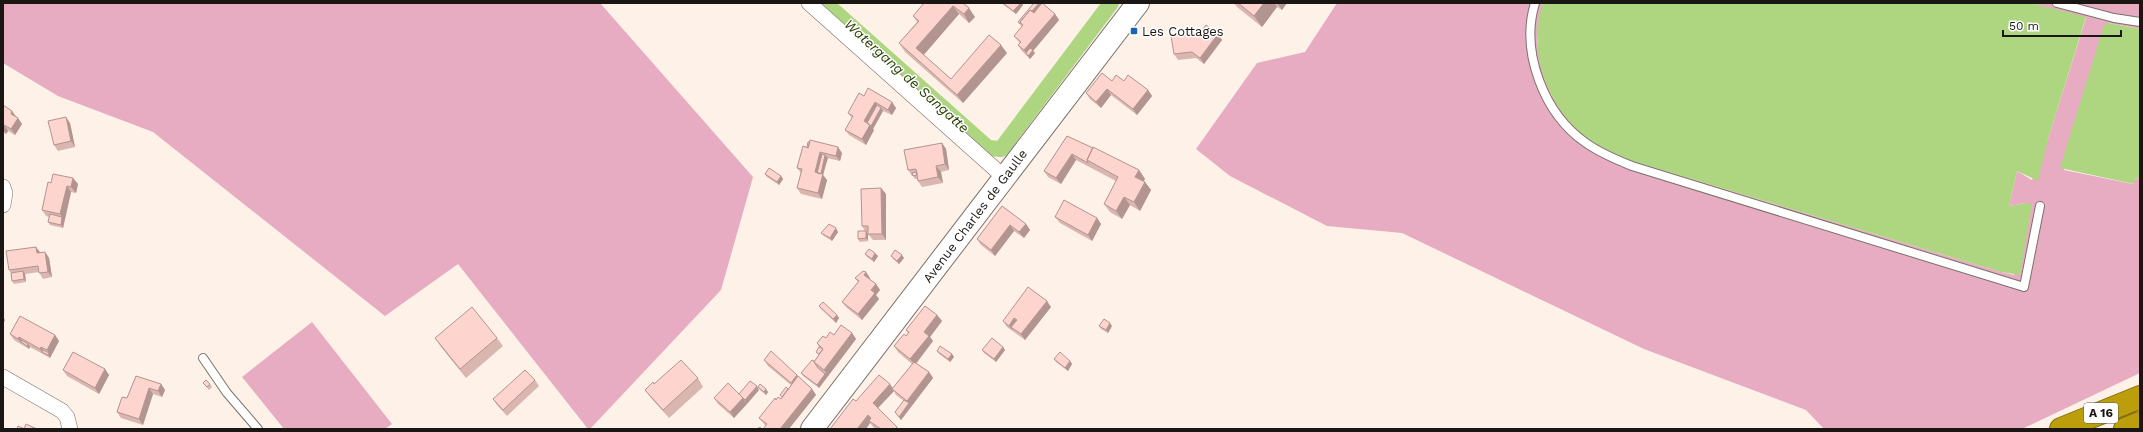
<svg xmlns="http://www.w3.org/2000/svg" width="2143" height="432" viewBox="0 0 2143 432" font-family="'Work Sans',sans-serif">
<rect width="100%" height="100%" fill="#fdf1e8"/>
<path fill="#e7acc2" d="M3 3H600L753 177 721 290 590 429H588L458 264 385 316 153 132 58 96 3 63Z
M1337 3H1543L1537 40 1542 69 1551 95 1609 150 1632 161 2001 272 2014 275 2027 203 2009 206 2017 171 2032 180 2042 158 2086 18 2031 3H2140V29L2108 23 2064 170 2133 184 2135 178 2140 179V373L2022 429H1824L1806 410 1644 349 1402 233 1327 226 1230 176 1196 149 1257 63 1305 52Z
M312 322 392 424 385 429H284L242 377Z"/>
<path fill="#aed580" d="M1543 3H2031L2086 17 2048 139 2038 181 2017 171 2009 206 2027 203 2032 204 2020 275 2001 272 1632 161C1614 153 1596 146 1581 133 1546 103 1527 48 1543 3Z
M2108 23 2140 29V179L2135 178 2134 184 2060 168 2104 25Z"/>
<g fill="none" stroke-linecap="round" stroke-linejoin="round">
<path stroke="#aed580" stroke-width="16" d="M825 3 988 148 1001 149 1111 3"/>
<defs>
<path id="service" d="M1535 3C1520 52 1544 114 1586 143 1600 153 1617 160 1632 166L2024 287 2040 206
M2057 3 2114 18 2140 22
M203 358 227 393 258 429"/>
<path id="minor" d="M809 3 1004 177
M3 187 5 193 3 205
M3 377 62 411 67 417 70 429"/>
<path id="secondary" d="M812 429 1138 3"/>
<path id="motorway" d="M2061 429 2140 397
M2125 429 2140 423"/>
</defs>
<use href="#service" stroke="#7b7169" stroke-width="10"/>
<use href="#minor" stroke="#7b7169" stroke-width="16"/>
<use href="#secondary" stroke="#7b7169" stroke-width="24"/>
<use href="#motorway" stroke="#836e0f" stroke-width="24"/>
<use href="#service" stroke="#fff" stroke-width="8"/>
<use href="#minor" stroke="#fff" stroke-width="15"/>
<use href="#secondary" stroke="#fff" stroke-width="22"/>
<use href="#motorway" stroke="#bc9e0d" stroke-width="22"/>
</g>
<path fill="#dab6b1" d="M954 3 975 17 969 23 959 14 923 55 951 79 1007 53 963 103 905 52 899 43 917 22 913 16Z
M1001 3H1022L1023 5 1016 14Z
M1034 3H1041L1055 14 1059 20 1033 51 1035 53 1030 59 1022 51 1018 45 1020 43 1014 36 1022 27 1018 22Z
M1234 3H1287L1282 10 1277 7 1262 27 1237 7Z
M1218 34 1222 40 1204 64 1196 58 1178 60 1174 54Z
M1112 81H1124L1148 90 1152 96 1137 115 1111 95 1101 108 1090 99 1086 93Z
M864 96 892 102 896 108 892 115 883 111 873 129 874 130 866 145 849 135 845 130 852 118 848 113Z
M3 105 12 111 22 124 15 135 8 131 6 134 3 132Z
M70 123 75 147 58 151 54 145Z
M1067 136 1139 170 1145 179 1143 181 1145 182 1151 190 1140 211 1130 205 1122 219 1110 212 1104 204 1116 181 1076 160 1061 184 1048 177 1044 171Z
M942 143 946 149 949 170 941 172 943 183 922 187 918 181V179H915L913 176H912L908 170 907 167Z
M803 146 842 153 840 161 827 158 823 175 827 180 822 199 801 194 797 188 801 173 797 168Z
M765 174 781 176 783 179 779 185 767 177Z
M73 178 78 184 76 193 71 192 63 228 50 225 48 222 49 217 46 216 42 210 51 183Z
M881 188 886 194V240H873L868 234V232H866L868 234V241L860 242 858 239 865 231 862 226Z
M1002 206 1026 224 1030 230 1024 238 1014 231 995 256 981 245 977 239Z
M1055 217 1097 218 1101 224 1092 241 1060 223Z
M838 232 832 241 824 236 821 233Z
M45 252 49 258 52 277 43 279 39 272 25 274 26 282 14 284 12 281 11 273 9 270 40 253Z
M865 254 878 256 874 262 867 257Z
M891 256 904 258 899 264 893 259Z
M855 278H870L869 279 876 284 880 290 876 295 879 299 862 320 847 308 842 302 858 282Z
M819 306 837 315 839 318 836 323 821 309Z
M1051 307 1025 340 1007 327 1003 321Z
M937 315 942 321 930 337 933 341 916 363 929 372 933 378 901 420 895 412 904 401 896 395 894 391 878 408 899 429H876L873 427 870 423 866 429H830L856 401 893 388 912 364 898 352 894 346 906 336 908 333 906 330Z
M1099 326H1112L1108 333 1101 329Z
M852 333 856 339 819 388 803 376 801 373 814 361 819 355 816 352 819 347 817 343 825 338 834 335Z
M10 334 55 335 59 341 50 358 30 347 29 349 14 340Z
M435 338H497L503 346 466 378 441 347Z
M1003 347 1005 350 996 362 984 353 982 350Z
M937 351 952 354 954 357 950 362 939 354Z
M1054 359 1070 361 1072 364 1068 371 1056 362Z
M764 360 797 375 812 389 816 395 766 426 764 424 759 418 776 400 781 399 782 398 780 395 788 389 791 385 768 366Z
M105 369 109 375 99 394 67 376 63 370Z
M136 376 161 384 165 390 162 397 153 394 143 425 121 418 117 412 127 398Z
M698 378 703 387 669 418 651 398 645 390 654 384Z
M535 380 539 386 507 416 497 405 493 399Z
M203 383 210 384 212 387 209 390Z
M758 387 768 392 766 395 760 390Z
M759 390 734 418 718 404 714 398Z"/>
<path fill="#b29490" d="M1021 3H1022L1023 5 1016 14 1013 11Z
M1039 3H1041L1042 4 1024 26 1021 23Z
M1264 3H1275L1277 7 1262 27 1254 16Z
M1277 3H1287L1282 10Z
M953 6 959 14 922 57 916 48Z
M969 8 975 17 969 23 964 14Z
M1055 14 1059 20 1033 51 1035 53 1030 59 1024 50Z
M1218 34 1222 40 1204 64 1200 58Z
M1001 45 1007 53 963 103 957 95Z
M1107 89 1111 95 1101 108 1096 102Z
M1148 90 1152 96 1137 115 1133 109Z
M875 102 879 108H881L883 111 873 129 874 130 866 145 862 139 864 121Z
M892 102 896 108 892 115 888 110Z
M12 111 16 117 11 114Z
M66 117 70 123 75 147 71 141Z
M18 118 22 124 15 135 11 129Z
M4 125 8 131 6 134 3 129V127Z
M942 143 946 149 949 170 945 164Z
M838 147 842 153 840 161 836 156Z
M820 152 824 157 820 176 815 172Z
M1072 154 1076 160 1061 184 1056 178Z
M825 155 828 158 823 175 827 180 822 199 818 193 820 176Z
M936 166 941 172 943 183 938 177Z
M1139 170 1145 179 1141 185 1135 177Z
M781 176 783 179 779 185 777 182Z
M73 178 78 184 76 193 71 187Z
M1145 182 1151 190 1140 211 1134 202Z
M67 186 71 192 63 228 61 225 62 217 60 214Z
M881 188 886 194V240L882 234Z
M1124 197 1130 205 1122 219 1116 211Z
M1097 218 1101 224 1092 241 1088 235Z
M1026 224 1030 230 1024 238 1019 232Z
M1010 225 1014 231 995 256 991 250Z
M836 228 838 232 832 241 830 238Z
M866 231 868 234V241L866 238Z
M36 247 40 252 41 259 37 253Z
M45 252 49 258 52 277 48 272Z
M875 253 878 256 874 262 872 259Z
M902 255 904 258 899 264 897 261Z
M23 271 25 274 26 282 24 279Z
M866 272 870 278 868 281 864 275Z
M876 284 880 290 876 295 879 299 862 320 858 314 871 290Z
M1047 301 1051 307 1025 340 1021 334Z
M837 315 839 318 836 323 833 319Z
M937 315 942 321 930 337 933 341 915 365 910 359 924 332Z
M3 317 5 320 3 324Z
M1014 318 1018 324 1011 327 1013 330 1011 328 1013 331 1009 326Z
M1110 323 1112 326 1108 333 1106 330Z
M852 333 856 339 819 388 817 385 826 373 824 370Z
M55 335 59 341 51 356 47 350Z
M19 337 24 343 21 342 23 345 18 339Z
M28 344 30 347 29 349 27 346Z
M41 347 45 353 42 352 40 349Z
M1003 347 1005 350 996 362 994 359Z
M49 353 51 356 50 358 48 355Z
M952 354 954 357 950 362 948 359Z
M1070 361 1072 364 1068 371 1065 368Z
M105 369 109 375 99 394 95 388Z
M929 372 933 378 901 420 899 417 909 403 907 401Z
M797 375 801 381 796 388 791 383Z
M161 384 165 390 162 397 158 391Z
M890 384 894 390 892 389 894 391 877 409 873 403Z
M757 386 759 390 747 404 745 400Z
M149 388 153 394 143 425 139 419Z
M766 389 768 392 766 395 764 392Z
M812 389 816 395 789 429H780Z
M743 398 747 404 734 418 730 412Z
M868 415 872 421H869L870 423 866 429H857Z"/>
<path fill="#fed4ce" stroke="#b29490" d="M924 3H963L969 8 964 14 953 6 916 48 951 79 989 35 1001 45 957 95 899 43 919 21 913 16Z
M1003 3H1021L1013 11Z
M1034 3H1039L1032 11 1030 10 1020 22V24L1018 22Z
M1042 3 1055 14 1024 50 1018 45 1021 42 1014 36 1023 25 1020 22 1030 10 1034 13Z
M1238 3H1264L1254 16Z
M1206 25 1218 34 1200 58 1192 52 1174 54 1171 36 1199 34Z
M1030 48 1033 50 1028 56 1026 53Z
M1102 73 1112 81 1116 75 1124 81 1128 75 1148 90 1133 109 1107 89 1096 102 1086 93Z
M868 88 892 102 888 110 875 102 864 121 870 125 862 139 845 130 853 116 848 113 859 93 864 96Z
M3 105 12 111 11 114 18 118 11 129 4 125 3 127Z
M877 105 881 108 871 126 867 123Z
M66 117 71 141 54 145 48 121Z
M1067 136 1093 148 1087 160 1088 163 1072 154 1056 178 1044 171Z
M810 140 838 147 836 156 820 152 815 172 823 174 818 193 797 188 802 169 797 168 803 146 808 148Z
M808 142H810L808 148 807 147Z
M942 143 945 164 936 166 938 177 918 181 916 169 908 170 904 150Z
M1093 147 1139 170 1135 177 1145 182 1134 202 1124 197 1116 211 1104 204 1118 177 1087 160Z
M822 154 825 155 821 174 817 173Z
M769 168 781 176 777 182 765 174Z
M917 172V175L913 176 912 173Z
M53 174 73 178 71 187 67 186 60 214 42 210 48 182 51 183Z
M881 188 882 234H868V226H862L861 189Z
M1064 200 1097 218 1088 235 1055 217Z
M1002 206 1026 224 1019 232 1010 225 991 250 977 239Z
M50 214 62 217 61 225 48 222Z
M829 224 836 228 830 238 821 233Z
M858 231H866V238L858 239Z
M36 247 37 253 45 252 48 272 39 273 38 266 9 270 6 251Z
M869 249 875 253 872 259 865 254Z
M895 250 902 255 897 261 891 256Z
M23 271 24 279 12 281 11 273Z
M863 271 866 272 864 275 876 284 871 290 875 293 858 314 842 302 859 281 855 278Z
M1028 287 1047 301 1021 334 1011 327 1017 320 1014 318 1009 326 1003 321Z
M823 302 837 315 833 319 819 306Z
M925 306 937 315 924 332 929 336 910 359 894 346 904 334 906 336 909 332 906 330Z
M472 307 497 338 460 369 435 338Z
M20 316 55 335 47 350 41 347 40 349 19 337 18 339 10 334Z
M1104 319 1110 323 1106 330 1099 326Z
M841 325 852 333 824 370 814 362 823 349 817 343 823 336 826 338 830 332 834 335Z
M992 338 1003 347 994 359 982 350Z
M21 340 28 344 27 346 21 342Z
M940 346 952 354 948 359 937 351Z
M819 347 823 349 819 354 816 352Z
M43 350 49 353 48 355 42 352Z
M771 351 797 375 791 383 764 360Z
M73 352 105 369 95 388 63 370Z
M1060 352 1070 361 1065 368 1054 359Z
M681 360 698 378 663 410 645 390 653 382 654 384Z
M812 360 814 361V362L818 368 825 374 817 385 801 373Z
M914 362 929 372 907 401 892 389Z
M525 370 535 380 503 410 493 399Z
M879 375 890 384 873 403 897 427 896 429H881L869 421 871 418 868 415 857 429H830L853 399 856 401Z
M136 376 161 384 158 391 149 388 139 419 117 412 122 397 127 398Z
M798 376 812 389 780 429H763L767 424 759 418 775 398 776 400 778 397 781 399Z
M206 380 210 384 207 387 203 383Z
M750 381 757 386 745 400 739 394Z
M728 383 743 398 730 412 714 398Z
M760 384 766 389 764 392 758 387Z
M786 387 788 389 782 397 780 395Z
M904 400 909 403 899 417 895 412Z
M26 424 37 429H24Z
M18 426 25 429H17Z
M760 427 762 429H757Z"/>
<rect fill="#1a64b4" stroke="#fff" stroke-width="1.5" x="1130" y="27" width="8" height="8" rx="2"/>
<g text-anchor="middle" dominant-baseline="central" stroke-width="3" stroke-linejoin="round" paint-order="stroke">
<rect fill="#fff" stroke="#5f5c5a" stroke-width="1" x="2084" y="403" width="34" height="20" rx="3"/>
<g font-size="12" font-weight="bold" fill="#1a1613">
<text x="2101" y="413">A 16</text>
</g>
<g font-size="13" fill="#1a1613" stroke="#fff" text-anchor="start">
<text x="1142" y="31">Les Cottages</text>
</g>
<g font-size="13" fill="#1a1613" stroke="#fff">
<text transform="translate(975 216) rotate(-53)">Avenue Charles de Gaulle</text>
</g>
<g font-size="14" font-style="italic" fill="#273d00" stroke="#fff">
<text transform="translate(907 76) rotate(42)">Watergang de Sangatte</text>
</g>
</g>
<rect width="2143" height="432" fill="none" stroke="#1a1613" stroke-width="8"/>
<path d="M2003 30v6h118v-6" fill="none" stroke="#1a1613" stroke-width="2"/>
<text x="2009" y="30" font-size="12" fill="#1a1613" stroke="#ffffff" stroke-width="3" paint-order="stroke">50 m</text>
</svg>
